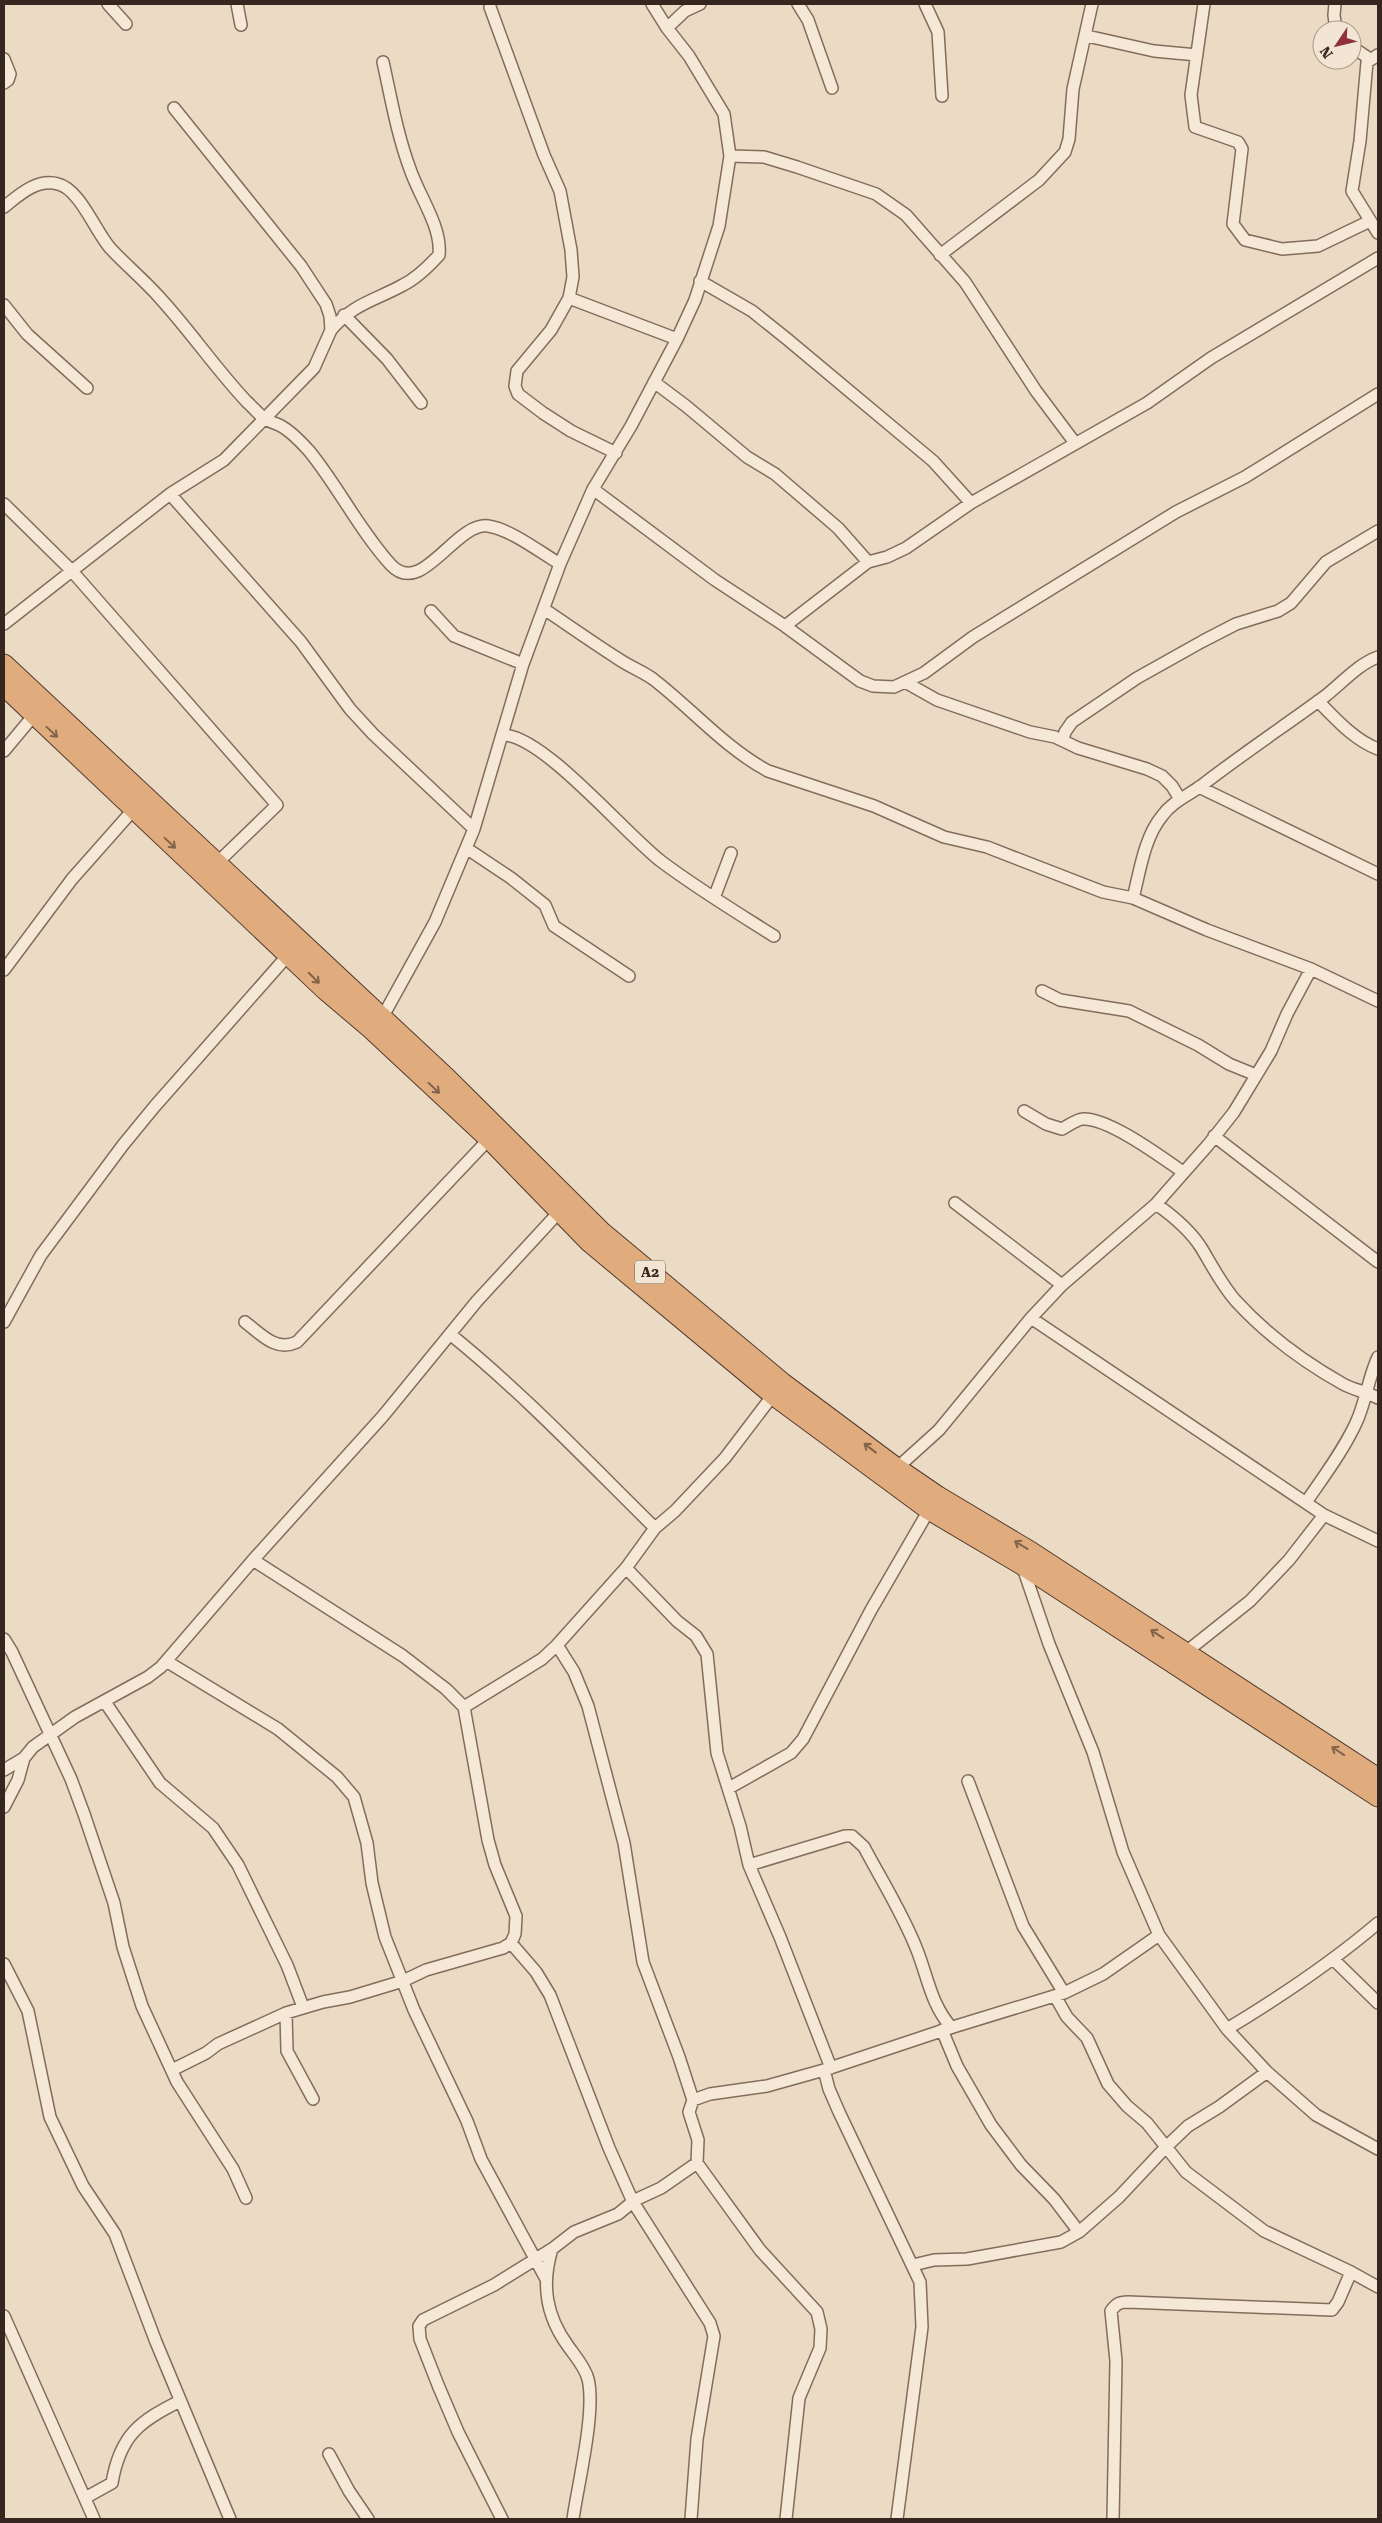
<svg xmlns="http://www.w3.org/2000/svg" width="1382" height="2523" viewBox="0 0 1382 2523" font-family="'Roboto Serif',serif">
<rect width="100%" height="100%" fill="#ebdac4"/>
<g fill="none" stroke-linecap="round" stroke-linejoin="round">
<defs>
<path id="minor" d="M108 4 126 24
M237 4 241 25
M798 4 808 20 832 88
M925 4 938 32 942 96
M1204 4 1191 95 1195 127 1238 142 1242 149 1233 224 1245 240 1282 249 1318 246 1370 221
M1335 4 1334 15 1336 30
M490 7 544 155 560 191 571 250 573 277 569 298 551 330 517 371 515 386 518 394 543 413 571 431 616 453
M667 28 685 11 700 4
M1087 36 1154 51 1197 55
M1352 47 1370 59
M1378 55 1367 62 1360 141 1352 191 1378 233
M4 59 10 74 8 80 4 83
M730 156 764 157 797 167 876 194 906 215 965 282 1036 391 1075 443
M4 207C19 195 37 178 58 184 80 189 96 233 111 249 127 266 145 281 160 298 191 332 216 369 247 402 253 407 258 414 264 418 269 422 276 423 281 426 292 432 302 443 310 452 339 488 360 531 391 565 422 598 455 522 488 526 510 529 540 552 560 564
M940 255 1039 180 1065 152 1069 139 1073 89 1092 4
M700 281 752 311 787 339 933 461 971 503
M569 298 677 339
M4 305 27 334 87 388
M344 315 387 359 421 403
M331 330C354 303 374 301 403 285 417 278 429 266 439 255 442 227 419 196 410 169 397 134 391 98 383 62
M654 382 686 406 747 457 775 474 838 528 868 562
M593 489 715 580 785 626 860 681 873 686 894 687 924 673 973 637 1176 512 1245 477 1378 394
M170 494 301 642 350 709 373 734 474 829
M4 504 71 570 277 805 216 864
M544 609C568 625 592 642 617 658 628 666 642 671 653 679 692 709 725 748 768 771L874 806 944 837 987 847 1103 892 1133 898 1207 930 1311 969 1378 1001
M431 611 454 636 523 664
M4 624 170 494 224 460 314 368 331 330 330 316 326 304 301 266 174 108
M785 626 868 562 887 557 906 548 971 503 1147 403 1211 358 1378 258
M905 682 937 700 1030 732 1055 737 1078 748 1147 769 1162 776 1172 786 1180 799
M1318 701C1336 719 1354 740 1378 749
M504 735C545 737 626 835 662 862 698 889 736 912 774 936
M1063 740 1065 732 1072 722 1137 678 1203 641 1236 624 1278 611 1291 603 1326 562 1378 531
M4 751 34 715
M1199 787 1378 874
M466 848 511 878 545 905 554 926 629 976
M714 898 731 853
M1133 898C1140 871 1144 838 1162 816 1172 802 1187 796 1201 786 1241 755 1283 727 1324 697 1341 684 1358 664 1378 657
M4 970 72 879 134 809
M1042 991 1060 1000 1129 1011 1198 1045 1229 1064 1256 1075
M382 1018 435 922 474 829 523 664 560 564 593 489 631 426 677 339 695 300 719 226 730 156 724 114 689 56 667 28 652 4
M1024 1111 1046 1124 1062 1129C1068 1126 1077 1119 1083 1119 1109 1118 1161 1157 1183 1172
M1214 1136 1378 1262
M955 1203 1062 1285
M1156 1204C1173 1216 1191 1231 1202 1249 1212 1266 1222 1285 1235 1300 1265 1333 1304 1362 1343 1384 1354 1390 1367 1392 1378 1398
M1031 1318 1324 1515 1378 1541
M4 1322 41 1255 123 1145 155 1106 289 954
M245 1322C262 1335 276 1352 297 1342L489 1139
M450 1334C523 1393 588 1462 655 1528
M897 1468 939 1430 1031 1318 1062 1285 1156 1204 1208 1145 1234 1112 1271 1051 1287 1014 1311 969
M1307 1501C1324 1476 1343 1451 1356 1423 1366 1402 1368 1378 1378 1357
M253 1560 403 1656 446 1689 464 1707 488 1840 495 1865 516 1916 515 1934 511 1943 503 1948 426 1970 403 1981 350 1997 323 2002 286 2013 287 2051 313 2099
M1022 1565 1049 1644 1093 1752 1123 1852 1159 1935 1227 2029 1267 2072 1316 2115 1378 2149
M626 1568 677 1621 696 1636 707 1654 717 1753 740 1826 749 1865 780 1937 831 2068
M4 1639 12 1652 71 1779 84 1814 114 1903 123 1947 142 2006 177 2082 233 2169 246 2198
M1186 1652 1250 1601 1289 1560 1324 1515
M166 1661 278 1729 337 1777 354 1797 367 1843 372 1883 385 1937 414 2010 467 2121 481 2159 546 2279
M105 1702 160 1783 213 1828 238 1865 287 1965 303 2007
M464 1707 542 1659 557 1645 626 1568 655 1528 675 1511 725 1458 773 1395
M4 1770 24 1758 33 1747 75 1717 148 1677 161 1667 253 1560 383 1416 477 1301 560 1211
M968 1781 1023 1926 1064 1993
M729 1788 791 1753 803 1739 871 1610 929 1510
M4 1807 18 1780 24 1758
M749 1865 845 1836H852L864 1847C882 1881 903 1914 917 1950 928 1978 931 2004 951 2027
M511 1943 536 1972 550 1995 609 2148 633 2202 710 2323 714 2336 697 2439 691 2519
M1333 1959 1378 2003
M4 1964 28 2011 50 2117 83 2186 115 2234 156 2342 230 2519
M1055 1996 1067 2017 1087 2038 1108 2084 1127 2106 1147 2123 1186 2172 1264 2231 1351 2272 1378 2287
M1227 2029C1280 1997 1331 1963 1378 1923
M942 2030 957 2066 991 2125 1021 2165 1054 2199 1079 2232
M172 2070 206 2053 218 2044 286 2013
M824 2070 829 2089 839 2112 920 2282 922 2327 897 2519
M693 2100 710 2094 767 2086 824 2070 953 2027 1064 1993 1103 1974 1159 1935
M697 2163 760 2250 817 2312 821 2329 820 2348 799 2398 786 2519
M552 2249C541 2285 546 2316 568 2346 575 2356 585 2367 588 2379 596 2411 578 2484 573 2519
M913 2265 934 2260 967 2259 1061 2242 1079 2232 1119 2197 1165 2148 1188 2126 1219 2107 1267 2072
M4 2316 94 2519
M329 2454 349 2491 368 2519
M85 2498 112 2483C120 2435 140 2421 180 2401
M502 2519 458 2432 438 2385 420 2339 419 2326 423 2320 494 2285 552 2249 574 2232 618 2214 635 2200 661 2188 697 2163 698 2140 689 2112 693 2100 679 2057 643 1962 624 1843 588 1706 574 1672 557 1645
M1113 2519 1116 2361 1111 2311C1116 2304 1119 2302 1128 2302L1332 2310 1338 2302 1351 2272"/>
<path id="trunk" d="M4 664 447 1078 601 1231 783 1383 897 1468 938 1496 1030 1551 1378 1778
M4 686 325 990 371 1029 489 1139 589 1242 773 1395 929 1510 1022 1565 1378 1797"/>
</defs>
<use href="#minor" stroke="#846c5c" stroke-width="14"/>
<use href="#trunk" stroke="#523b30" stroke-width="21"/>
<use href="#minor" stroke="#f6e8d7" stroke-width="11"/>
<use href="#trunk" stroke="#e0ac7d" stroke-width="19"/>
</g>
<defs><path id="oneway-shaft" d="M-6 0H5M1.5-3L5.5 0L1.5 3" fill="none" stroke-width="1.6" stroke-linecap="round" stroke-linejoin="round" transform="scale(1.25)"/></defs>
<g stroke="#826249">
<use href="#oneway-shaft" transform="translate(52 732) rotate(43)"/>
<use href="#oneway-shaft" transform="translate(170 843) rotate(43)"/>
<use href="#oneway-shaft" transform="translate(314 978) rotate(45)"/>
<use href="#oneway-shaft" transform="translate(434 1088) rotate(43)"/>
<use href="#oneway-shaft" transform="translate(870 1448) rotate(-142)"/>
<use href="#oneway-shaft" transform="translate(1021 1545) rotate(-149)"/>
<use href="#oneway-shaft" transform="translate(1157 1634) rotate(-147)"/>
<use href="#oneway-shaft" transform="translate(1338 1751) rotate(-146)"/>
</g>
<g text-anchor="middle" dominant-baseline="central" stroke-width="4" stroke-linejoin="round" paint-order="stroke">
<rect fill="#f3e5d3" stroke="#6e5f55" stroke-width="1" x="635" y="1260.5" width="30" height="23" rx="4"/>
<g font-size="14" font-weight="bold" fill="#35261f">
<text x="650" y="1272">A2</text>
</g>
</g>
<rect width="1382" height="2523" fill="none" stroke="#35261f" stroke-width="10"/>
<g transform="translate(1337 45) rotate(235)"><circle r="24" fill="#f3e5d3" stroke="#a7998b"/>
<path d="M0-4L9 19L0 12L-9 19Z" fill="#8e303e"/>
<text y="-8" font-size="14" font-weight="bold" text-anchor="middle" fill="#35261f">N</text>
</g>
</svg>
